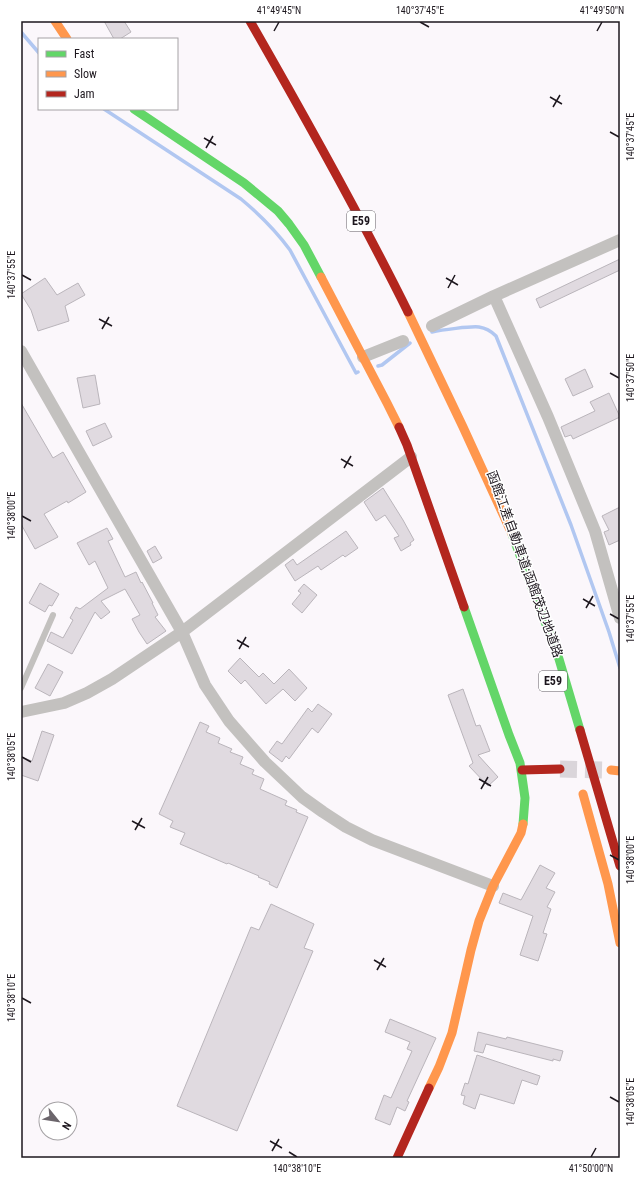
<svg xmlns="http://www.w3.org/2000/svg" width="641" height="1179" viewBox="0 0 641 1179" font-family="'Roboto Condensed','Noto Sans JP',sans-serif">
<rect width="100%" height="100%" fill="#fbf7fb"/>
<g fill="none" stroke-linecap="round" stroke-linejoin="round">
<path stroke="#b1c7f1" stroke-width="3.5" d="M21 32 39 53
M104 109 241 199C259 214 276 231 290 250L356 373 358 372
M432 332C441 330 471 326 479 327 486 328 491 331 496 336L571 525 609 632 620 668
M378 366 382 365 410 343"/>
</g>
<path fill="#e0dae0" stroke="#bab5bb" d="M104 21H124L131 32 120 39H114Z
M620 259V270L540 308 536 299Z
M45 278 57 295 78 283 85 295 65 306 69 321 38 331 31 310 21 294Z
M585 369 593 387 573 396 565 379Z
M95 375 100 404 83 408 77 378Z
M609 393 620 417 573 439 571 435 565 437 561 427 595 411 590 402Z
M21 403 53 458 63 452 86 492 68 503 67 501 44 514 58 537 35 549 21 524Z
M105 423 112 437 93 446 86 431Z
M383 488 403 520 414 540 410 543 411 545 401 551 394 538 399 536 385 515 376 521 364 502Z
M620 507V540L609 545 604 532 609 530 602 516Z
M107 528 113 539 108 541 125 577 136 572 141 583 142 582 153 603H152L158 615 155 617 166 631 147 644 139 632 132 619 140 615 125 589 101 601 110 612 101 619 95 612 72 654 47 641 51 632 63 638 73 620 70 618 76 607 80 609 108 588 95 561 89 565 77 543Z
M346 531 358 548 345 557 343 555 321 570 318 566 295 581 285 565 293 559 297 565Z
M155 546 162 558 153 563 147 551Z
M40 583 59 594 52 606 49 605 45 612 29 603Z
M304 584 317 595 302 613 292 604 301 593 298 591Z
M240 658 259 677 263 673 274 684 289 669 307 688 295 701 283 689 266 704 245 680 241 684 228 671Z
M48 664 63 672 50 696 35 688Z
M463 689 476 726 480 725 490 751 478 755 498 777 488 786 469 766 473 763 448 695Z
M318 704 332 714 318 733 312 728 289 759 286 756 282 762 269 752 277 741 282 744 308 708 312 712Z
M200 722 209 726 206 732 220 738 218 743 232 749 230 752 243 757 240 764 254 770 252 774 264 779 260 789 287 801 285 805 297 810 296 812 308 817 277 888 269 884 270 882 258 877 259 876 228 863 227 864 180 844 185 833 170 827 173 821 159 814Z
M42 731 54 735 38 781 21 775V757L32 761Z
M540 865 555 873 546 888 555 892 547 907 551 909 543 933 547 934 538 961 520 955 533 916 499 903 503 893 521 900Z
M271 904 314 924 304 948 313 951 237 1131 177 1106 251 927 259 930Z
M390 1019 436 1038 407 1101 409 1102 405 1111 397 1107 390 1125 375 1119 384 1095 391 1098 412 1051 407 1049 410 1042 385 1032Z
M478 1032 506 1039 507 1037 563 1051 560 1061 553 1059V1061L486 1044 483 1053 474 1051Z
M477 1055 540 1076 537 1085 522 1080 514 1104 480 1094 475 1109 463 1104 465 1096 461 1095 465 1083 468 1084Z"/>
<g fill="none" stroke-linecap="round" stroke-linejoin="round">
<path stroke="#dad5da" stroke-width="17" stroke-dasharray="17 8" stroke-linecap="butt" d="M560 769 603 770"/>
<path stroke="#c3c1bf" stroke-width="6" d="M21 688 53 615"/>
<path stroke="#c3c1bf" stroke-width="12" d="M494 296 548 417 595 531 620 618
M432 326 494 296 620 240
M21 351 182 632 205 685 229 721 265 762 302 797 323 812 346 827 372 840 493 886
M363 357 403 341
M21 712 64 703 87 693 112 679 182 632 411 457"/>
<path stroke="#63d668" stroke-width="9" d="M134 109 244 183 278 211 289 224 304 245 321 277
M512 534 559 659 580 730
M464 607 509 735 520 763 525 798 523 824"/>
<path stroke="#ff974d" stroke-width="9" d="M55 21 67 39
M321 277 387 403 399 427
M408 312 463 427 512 534
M611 770 620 771
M583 794 608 884 620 943
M429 1088 439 1067 452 1033 471 950 479 921 493 886 521 833 523 824"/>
<path stroke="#b3261e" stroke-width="9" d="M250 21C305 117 359 213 408 312
M399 427 407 445 464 607
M580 730 620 866
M522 770 560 769
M397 1158 429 1088"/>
</g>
<path fill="none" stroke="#1d171e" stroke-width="1.5" d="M420 22 429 27M274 31 279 22M597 31 602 22M550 97 562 104M553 107 560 95M610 132 619 137M204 138 216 145M206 148 213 136M22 275 31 280M446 278 458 285M448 288 455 275M99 319 112 326M102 329 109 317M610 373 619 378M341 459 353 466M344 468 351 456M22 516 31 521M583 599 595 606M586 608 593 596M610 614 619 619M237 640 249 647M239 649 246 637M22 757 31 762M479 779 491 786M481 789 488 777M132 821 145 828M135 830 142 818M610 855 619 860M374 960 386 967M377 970 384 958M22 998 31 1003M610 1097 619 1102M270 1141 282 1148M272 1151 279 1139M289 1152 297 1157M591 1157 596 1148"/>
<g text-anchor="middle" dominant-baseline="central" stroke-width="3" stroke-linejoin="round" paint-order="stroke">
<g fill="#fff" stroke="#615d62" stroke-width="1">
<rect x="347" y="211" width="28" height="20" rx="3"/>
<rect x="539" y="671" width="28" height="20" rx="3"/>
</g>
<g font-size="12" font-weight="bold" fill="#1d171e">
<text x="361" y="221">E59</text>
<text x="553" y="681">E59</text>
</g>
<g font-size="13" fill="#1d171e" stroke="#fff">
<text transform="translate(525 564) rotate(70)">函館江差自動車道;函館茂辺地道路</text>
</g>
</g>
<rect width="641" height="1179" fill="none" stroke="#ffffff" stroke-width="44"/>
<rect x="38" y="38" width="140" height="72" fill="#ffffff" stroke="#a5a2a5"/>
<rect x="46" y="51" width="20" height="6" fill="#63d668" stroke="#a5a2a5"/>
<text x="74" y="58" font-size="12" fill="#1d171e">Fast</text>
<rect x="46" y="71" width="20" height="6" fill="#ff974d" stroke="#a5a2a5"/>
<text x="74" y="78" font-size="12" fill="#1d171e">Slow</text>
<rect x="46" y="91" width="20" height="6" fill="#b3261e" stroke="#a5a2a5"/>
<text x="74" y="98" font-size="12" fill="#1d171e">Jam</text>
<g transform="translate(58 1121) rotate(120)"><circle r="19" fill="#ffffff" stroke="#a5a2a5"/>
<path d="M0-3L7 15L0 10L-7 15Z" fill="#6b656b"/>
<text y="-6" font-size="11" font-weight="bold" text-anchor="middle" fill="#1d171e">N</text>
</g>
<rect x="22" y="22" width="597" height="1135" fill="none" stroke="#1d171e" stroke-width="1.5"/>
<g font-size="10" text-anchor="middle" fill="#1d171e">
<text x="279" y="14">41°49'45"N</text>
<text x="420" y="14">140°37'45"E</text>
<text x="602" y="14">41°49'50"N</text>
<text transform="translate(630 137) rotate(-90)" y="4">140°37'45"E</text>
<text transform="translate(11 275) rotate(-90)" y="4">140°37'55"E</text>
<text transform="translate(630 378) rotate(-90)" y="4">140°37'50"E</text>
<text transform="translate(11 516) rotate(-90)" y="4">140°38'00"E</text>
<text transform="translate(630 619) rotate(-90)" y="4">140°37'55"E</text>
<text transform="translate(11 757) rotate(-90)" y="4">140°38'05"E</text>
<text transform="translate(630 860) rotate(-90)" y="4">140°38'00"E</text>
<text transform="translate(11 998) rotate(-90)" y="4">140°38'10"E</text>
<text transform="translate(630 1102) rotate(-90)" y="4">140°38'05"E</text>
<text x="297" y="1172">140°38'10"E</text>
<text x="591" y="1172">41°50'00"N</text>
</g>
</svg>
